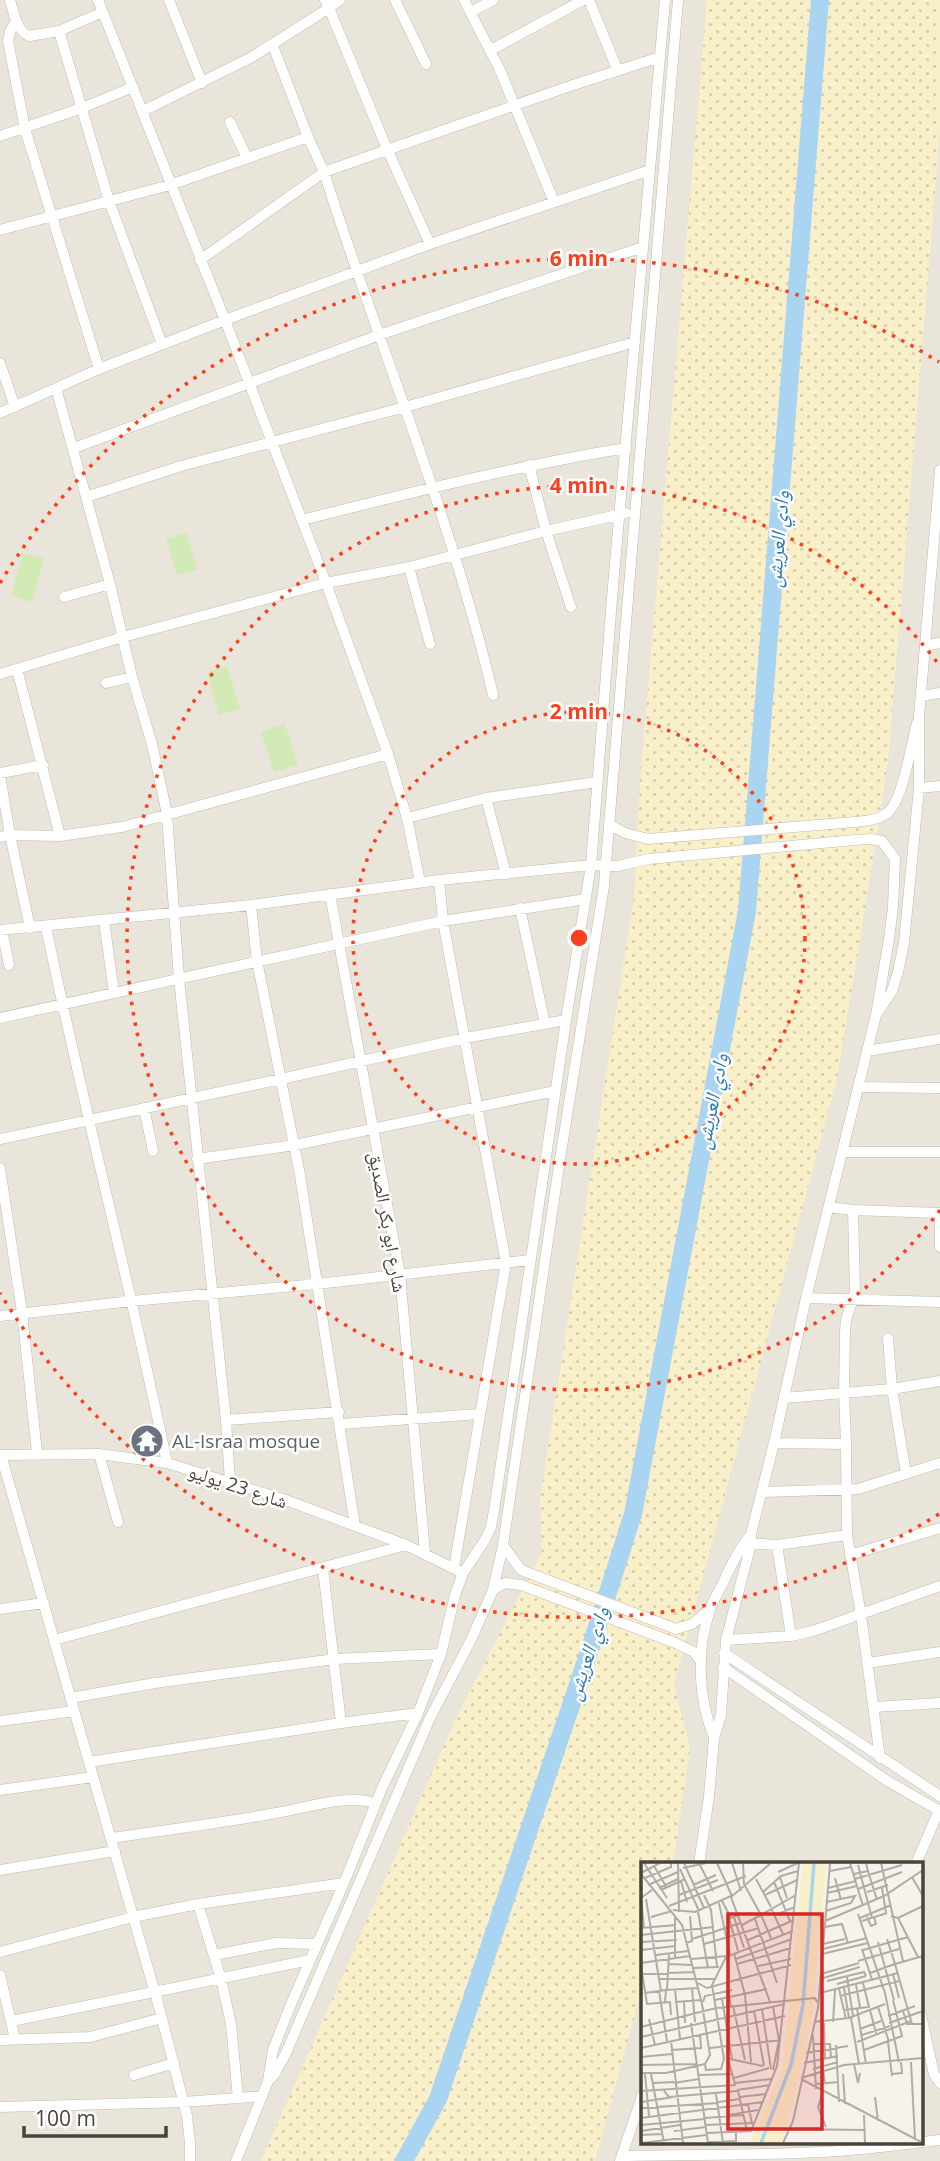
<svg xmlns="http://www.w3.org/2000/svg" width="940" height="2161" viewBox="0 0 940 2161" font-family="'Open Sans','Noto Naskh Arabic',sans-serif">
<defs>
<pattern id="sand-dots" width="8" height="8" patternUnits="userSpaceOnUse" patternTransform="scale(1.75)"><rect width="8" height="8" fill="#f9efc9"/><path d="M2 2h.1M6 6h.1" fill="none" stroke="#d7cead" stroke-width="1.8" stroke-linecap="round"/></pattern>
</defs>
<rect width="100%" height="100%" fill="#f6f3ec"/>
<path fill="#eae5da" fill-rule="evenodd" d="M0 0H940V2161H0ZM642 1864H921V2142H642Z"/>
<path fill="url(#sand-dots)" d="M707 0H940V131L888 762 857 959 836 1083 674 1684 690 1749 673 1863 642 1864V1989L595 2161H261L458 1714 542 1552 540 1499 634 896 640 781Z"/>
<path fill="#d2eab5" d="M186 533 197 569 177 575 166 539Z
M23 553 44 559 32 602 11 595Z
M227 666 240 709 219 715 207 672Z
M285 724 298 765 274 772 261 732Z"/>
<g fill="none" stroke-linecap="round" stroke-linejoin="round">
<path stroke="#a9d4f2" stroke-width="18" d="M404 2161 438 2099 589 1652 633 1514 747 911 820 0"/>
<defs>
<path id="minor" d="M10 0C14 13 16 30 29 36L59 31 103 12
M98 0 225 320 326 583 388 754 407 818 420 882
M169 0 202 83
M340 0 329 8 387 149 430 244
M395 0 426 64
M464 0 500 70 554 202
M589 0 617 69
M471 12 493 0
M16 21 10 31 8 41 25 129 99 369
M59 31 109 201 162 344
M273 46 308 137 324 172C379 347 451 516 493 695
M491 50 583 0
M143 111 252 57 329 8 325 0
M230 122 247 158
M0 136 82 108 133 87
M0 230 170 185 308 137
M200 260 324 172 570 86 660 57
M0 363 15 407
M56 388 110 584 132 677 152 744 167 814 179 979 226 1420 230 1482
M0 413 99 369 225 320 430 244 650 170
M74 448 379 335 643 247
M529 465 546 531 571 607
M86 497 181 466 405 407 635 342
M302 520C409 493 516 466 626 448
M409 567 430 644
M64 597 110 584
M925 646 940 643
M17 669 60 836
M0 674 123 637 326 583 409 567 546 531 626 513
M106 683 132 677
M921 696 940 693
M0 773 43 765
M0 775 10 835 30 928
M919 788 940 786
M486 798 506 874
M407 818 486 798 597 782
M609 824 625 833 648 839 855 822C866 821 878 820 887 813 903 801 911 745 917 723
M0 837 10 835 60 836 122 827 388 754
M439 880 443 921 506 1263 454 1568
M330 894 400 1275 425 1553
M251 905 257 961 300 1175 355 1526
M520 908 545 1024
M104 920 114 993
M46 927C83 1106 130 1283 167 1463
M0 930 251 905 439 880 591 865 617 866 649 859 855 840 871 839 882 841 895 859 893 907 889 939 876 1015 806 1298 774 1443 751 1534V1544L726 1640 721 1715 714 1738 709 1796 699 1864
M2 930 9 965
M878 1012 892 991 898 972 904 943 919 788V716L940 470
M0 1018 443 921 586 899
M867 1051 940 1039
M858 1087 940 1088
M144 1108 153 1151
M0 1139 281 1079 465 1038 566 1020
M842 1152H940
M197 1159 295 1145 555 1091
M0 1168 22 1312 37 1453
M829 1207 853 1210 940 1213
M853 1210 855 1292 846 1320 845 1332 844 1393 846 1444 847 1535 861 1615 880 1758
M940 1219V1247
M806 1298 940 1302
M0 1316 132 1301 317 1284 530 1260
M888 1338 892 1389 906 1474
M784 1398 892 1389 940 1381
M226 1420 339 1412
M341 1424 479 1414
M774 1443 846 1444
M99 1454 118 1522
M0 1455 99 1454 167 1463 283 1499 406 1545 459 1571
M1 1455 159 2007 187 2116 190 2143V2161
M762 1492 858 1489 940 1463
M747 1543 777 1545 847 1535
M503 1545 521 1570 676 1629 692 1624 710 1609
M777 1545 791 1636
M850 1555 940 1528
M323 1569 341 1723
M493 1590 505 1583 521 1585 673 1642 694 1652 701 1662
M0 1609 44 1603
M54 1640 406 1545
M726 1640 791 1636 813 1631 940 1586
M724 1653 940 1796
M868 1663 940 1652
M723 1667 889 1782 940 1811
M70 1698 155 1683 335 1659 441 1654
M874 1707 940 1703
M0 1721 74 1711
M714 1737C698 1699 696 1650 710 1610 713 1600 719 1591 724 1581 731 1565 739 1548 751 1535
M89 1762 341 1723 418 1713
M0 1790 93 1777
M111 1838C166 1830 221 1823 276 1813 307 1808 344 1794 376 1803
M916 1864 939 1810
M0 1870 115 1851
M0 1952 133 1917 198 1904 344 1883
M214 1955 276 1943 317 1944
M0 1975 15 2039
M921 2015 934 2074 940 2083
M12 2021 310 1960
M0 2040 90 2037 162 2018
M134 2075 174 2063
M268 2081 274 2075 286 2053 430 1718 471 1640 493 1590 503 1545 560 1159 604 886 678 0
M238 2098 262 2096
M0 2107 183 2102 238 2098 231 2024 221 1979 198 1904
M622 2156C694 2154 766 2156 838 2151 872 2149 906 2144 940 2140
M236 2161 268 2081 273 2050 291 2004 344 1883 382 1788 418 1713 441 1654 455 1595 463 1573 485 1540 491 1527 494 1511 566 1020 591 865 613 586 665 0
M620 2161 642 2096"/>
</defs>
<use href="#minor" stroke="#c2bbae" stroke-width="11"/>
<use href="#minor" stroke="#fff" stroke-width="10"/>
</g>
<g fill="none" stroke="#fc3f1d" stroke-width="3.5" stroke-dasharray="3.5 7">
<circle cx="579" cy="938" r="226"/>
<path d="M940 1210A452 452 0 1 1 940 666"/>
<path d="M939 1514A679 679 0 0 1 0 1293M0 583A679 679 0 0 1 939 362"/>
</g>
<defs>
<symbol id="temple-disc" viewBox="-11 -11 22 22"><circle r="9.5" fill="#6b7280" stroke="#fff"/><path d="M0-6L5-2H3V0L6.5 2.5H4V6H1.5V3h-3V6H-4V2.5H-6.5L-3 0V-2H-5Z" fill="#fff"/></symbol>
</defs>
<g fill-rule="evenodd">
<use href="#temple-disc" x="128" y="1422" width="38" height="38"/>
</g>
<g text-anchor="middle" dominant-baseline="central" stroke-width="5" stroke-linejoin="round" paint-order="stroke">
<g font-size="19" fill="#4b4439" stroke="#fff">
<text transform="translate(388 1222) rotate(80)">شارع ابو بكر الصديق</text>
<text transform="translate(238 1486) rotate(18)">شارع 23 يوليو</text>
</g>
<g font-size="19" fill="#5b616d" stroke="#fff" text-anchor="start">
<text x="172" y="1441">AL-Israa mosque</text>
</g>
<g font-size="21" font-style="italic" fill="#2e7ab2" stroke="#fff">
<text transform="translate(777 539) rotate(-85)">وادي العريش</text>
<text transform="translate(711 1101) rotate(-79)">وادي العريش</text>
<text transform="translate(587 1653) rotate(-72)">وادي العريش</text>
</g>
</g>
<g transform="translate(641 1862)">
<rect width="282" height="282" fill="#f6f3ec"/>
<path d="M162 1H185L171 160 144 272 138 281H109L141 207Z" fill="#f9efc9"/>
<path fill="none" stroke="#a9d4f2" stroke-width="3.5" d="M120 281 150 203 162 143 173 1"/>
<path fill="none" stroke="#b2ada4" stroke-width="2" d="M3 1 26 36M37 1 38 50M43 1 63 46M58 1 72 29M76 1 91 34M91 1 100 29M209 1 222 44M240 1 262 99M217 3 231 56M13 4 26 26M42 6 65 1M39 7 58 49M189 9 210 5M227 9 236 38M137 10 157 1M0 11 19 1M0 12 41 63 61 142 69 193 64 202M213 12 227 9 225 1M139 15 146 36M271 15 282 34M4 16 30 5V1M194 16 200 38M115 17 130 45M214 17 261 3M40 19 46 40M133 20 149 59M7 23 37 10M52 23 75 13M18 26 37 17M187 26 215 19M241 26 245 51M217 27 261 10M20 28 44 17M122 30 140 14 157 9M226 30 247 23M186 31 216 24M38 33 77 18M63 33 70 48 76 105M124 33 156 18M5 37 20 129M81 39 90 56 97 53M78 41 89 93M28 44 105 14M130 46 142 72M32 48 54 50 90 34M185 49 210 41 214 34 186 40M57 50 67 106M217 52 244 131 258 200M134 53 154 45M250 54 257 56 282 44M10 55 31 49M93 55 103 86M226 55 230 64 235 62 233 55M88 56 97 89M219 56 250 43M257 56 277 95M114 57 136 121M184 59 243 34 282 8M221 59 246 51M101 63 120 53 103 22 102 1M184 65 201 62 207 81M0 66 35 63M3 66 0 36 11 28M0 73 73 65M130 76 120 53 155 33M51 77 100 61M107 78 153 58M0 80 36 78M237 80 253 138M45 81 51 79 49 54M63 82 118 66M182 82 204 77M182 87 226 76M221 87 231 118M0 88 35 84M222 88 267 75M93 91 104 133 110 200M181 92 227 81M15 93 47 89M34 96V55M50 97 86 94M95 97 151 77M217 99 258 87M0 101 49 94M27 102 51 103M96 102 150 86M0 104 6 142 29 140 30 153M117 104 150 97M52 106 78 105M229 111 254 102 246 77M0 112 53 110M180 112 218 101M252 112 258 136M206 115 212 154M18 117H73M179 117 219 105M186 119 223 110 225 114M86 120 90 145M57 121 66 126 150 103M196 122 225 114M215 123 219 145M51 126 54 160M203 126 208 156M34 127 39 177M198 127 205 157M25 128 57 126M26 128 28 92M18 129 26 179M4 131 25 128 24 140M179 131 257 111M199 134 258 119M81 137 91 197M74 138 126 127M34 140 60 138M43 140 44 161M62 140 64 134 91 128M129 140 90 35 130 1M92 144 104 198M132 145 138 178 132 208M237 145 248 180M216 146 225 202M121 147 130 207M113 148 123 204M203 148 228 145 222 121M229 148 235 171M262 149 266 162H282M247 154 274 144M210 156 218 202M8 157 14 183M173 160 208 156 244 142M192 160 194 128M50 161 67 281M183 161 184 197M248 161 282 149M271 162 254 102 282 94M0 165 75 146 174 136 176 140M219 167 240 159M172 173 175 227M221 173 249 164M0 175 144 142M30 179 42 281M216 180 270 159M247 180 251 214M173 182H189L190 195M195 183 198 240M0 186 144 154M69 186 140 178M30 188 60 186 59 172M223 188 261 174 252 138M165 191 207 184M0 195 31 192M87 197 94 222M89 197 122 204M181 198 184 222M270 200 274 277M163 201 197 194M64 202 65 208 80 207 83 197 71 123 85 95 152 69M213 202 217 221 219 211M0 203 56 202M172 207 197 200M0 211H25L64 202M4 212 8 254M10 212 23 281M202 212 204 242M251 212 261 211 260 200M58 213 92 212M93 216 128 206M160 216 203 203 282 196M160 217 282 281M12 221 33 220M33 221 58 217M94 221 130 217M174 222 198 220M96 228 129 223M0 229 95 223M23 229 28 235 96 229M97 229 106 269M75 232 82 281M181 233 177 245 185 265M99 235 125 232M234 235 237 259M0 240 33 235M77 240 99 237M0 246 77 241M88 253 117 248M223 253 224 281M0 256 122 240M64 256 103 253M0 263 64 257M65 263 111 261 107 242M149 267 223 268M0 269 39 263M33 269 65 265M66 271 110 269 136 204 158 1M0 273 21 272M67 280 95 279V269M1 281 65 273M142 281 152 259 177 146 189 2"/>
<path fill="#d62828" fill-opacity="0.15" stroke="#d62828" stroke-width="3.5" d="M87 52H181V267H87Z"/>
<rect width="282" height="282" fill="none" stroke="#4b4439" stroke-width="3.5"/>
</g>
<circle cx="579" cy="938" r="10" fill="#fc3f1d" stroke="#fff" stroke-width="3.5"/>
<g font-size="21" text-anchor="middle" font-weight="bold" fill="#fc3f1d" stroke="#fff" stroke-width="5" stroke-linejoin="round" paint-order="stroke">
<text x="579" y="266">6 min</text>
<text x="579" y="493">4 min</text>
<text x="579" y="719">2 min</text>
</g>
<path d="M24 2126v10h142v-10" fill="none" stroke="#4b4439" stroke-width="3.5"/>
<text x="35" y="2126" font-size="21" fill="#4b4439" stroke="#ffffff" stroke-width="5" paint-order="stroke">100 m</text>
</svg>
